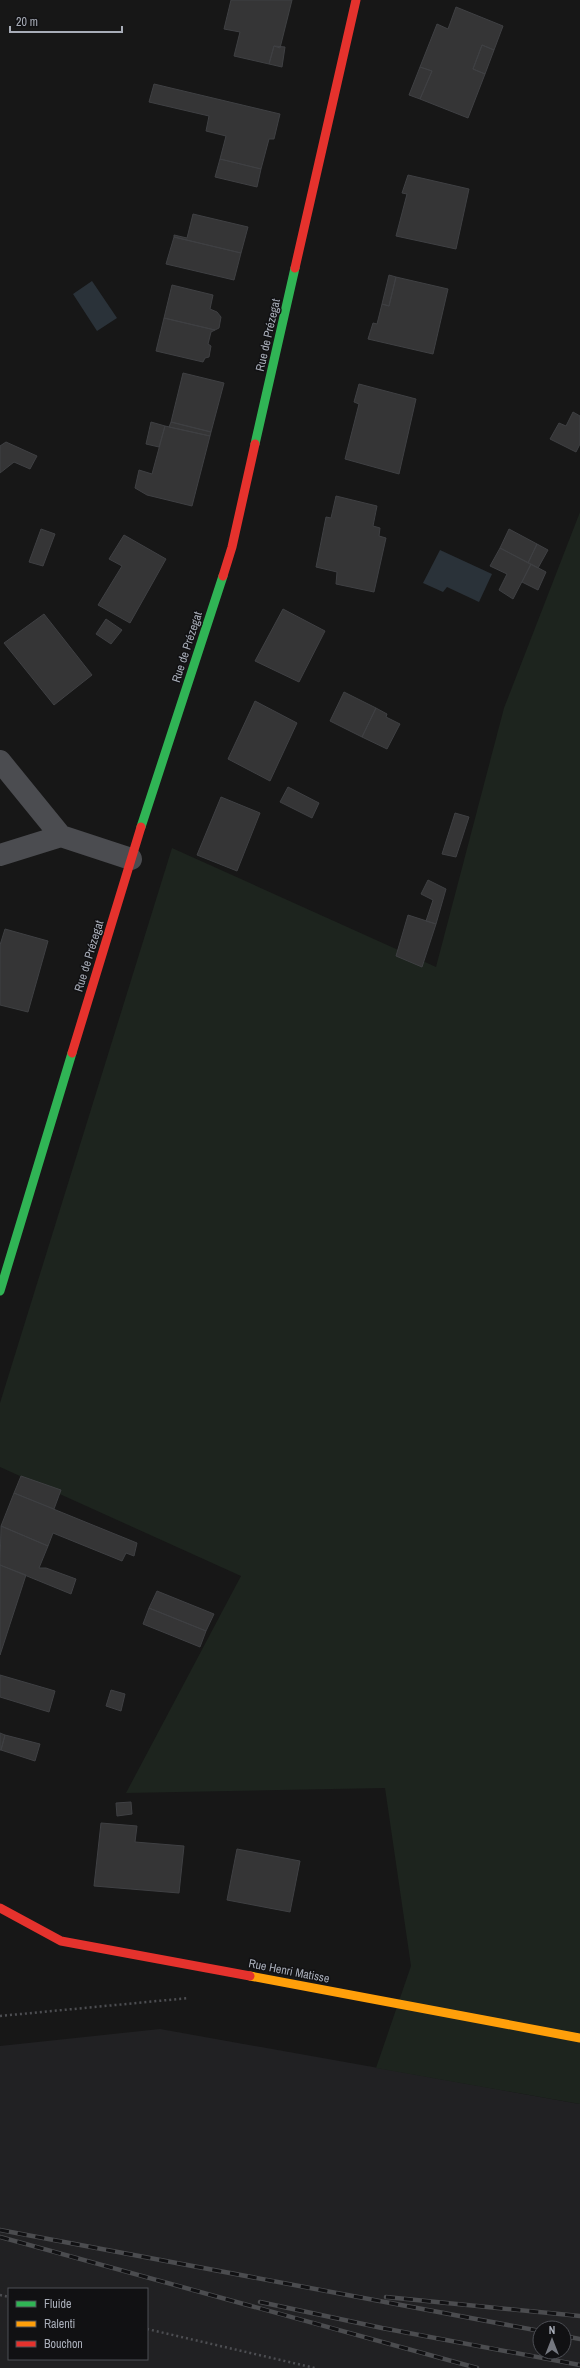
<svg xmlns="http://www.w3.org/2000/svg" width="580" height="2368" viewBox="0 0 580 2368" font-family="'Archivo Narrow',sans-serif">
<rect width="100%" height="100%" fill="#171717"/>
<path fill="#212123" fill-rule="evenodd" d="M160 2029 580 2104V2368H0V2046ZM9 2289H147V2359H9ZM540 2328H564V2352H540Z"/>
<path fill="#1d241e" d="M580 512V2104L376 2068 411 1966 385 1788 126 1793 241 1576 0 1467V1403L172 848 436 967 504 708Z"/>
<path fill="#2a3239" d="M92 281 117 318 97 331 73 294Z
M440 550 492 574 479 602 447 587 443 592 423 583Z"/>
<path fill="#353536" stroke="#3f4043" d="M231 0H292L280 48 274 46 269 64 234 56 240 32 224 29Z
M456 7 503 26 494 50 482 45 473 69 485 74 468 118 420 99 432 71 420 67 437 24 448 29Z
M482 45 494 50 485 74 473 69Z
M274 46 285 47 282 67 269 64Z
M420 67 432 71 420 99 409 95Z
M154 84 280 114 274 139H269L261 169 220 159 226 136 206 131 209 116 149 102Z
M220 159 261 169 257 187 215 177Z
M408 175 469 189 456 249 396 236 407 194 402 193Z
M193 214 248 227 241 253 174 237V235L187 238Z
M174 237 241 253 234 280 166 264Z
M389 275 396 277 389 306 382 304Z
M396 277 448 289 433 354 368 339 373 323 377 324 382 304 389 306Z
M172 285 213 295 210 309 217 312 221 317 219 328 215 330 164 318Z
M164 318 215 330 211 332 208 344 211 346 209 357 205 358 203 362 156 351Z
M183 373 224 383 211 432 171 422Z
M359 384 416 399 399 474 345 459 359 404 354 402Z
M573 412 580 416V444L576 452 550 439 559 423 566 426Z
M151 422 165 426 159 447 146 444Z
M171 422 211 432 210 436 169 427Z
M165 426 210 436 192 506 147 495 135 488 139 470 152 474Z
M6 442 37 456 30 469 14 462 0 473V446Z
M336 496 377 506 373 526 380 528 379 536 386 538 374 592 336 584 337 572 316 567 326 517 331 518Z
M41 529 55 534 43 566 29 562Z
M509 529 537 544 528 563 500 548Z
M124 535 166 559 130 623 98 605 122 566 109 559Z
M537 544 548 550 538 568 528 563Z
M500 548 531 564 513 599 499 590 507 574 490 566Z
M531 564 546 572 538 590 522 582Z
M283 609 325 631 299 682 255 661Z
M44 614 92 675 54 705 4 643Z
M106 619 122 630 111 644 96 634Z
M344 692 376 708 362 737 330 721Z
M255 701 297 723 270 781 228 759Z
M376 708 387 714 386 717 400 724 387 749 362 737Z
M288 787 319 803 312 818 280 802Z
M221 797 260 813 237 871 197 855Z
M455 813 469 817 456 857 442 854Z
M428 880 446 889 436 924 426 921 433 900 421 894Z
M408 915 436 924 422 967 396 956Z
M5 929 48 941 28 1012 0 1005V945Z
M21 1476 61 1490 54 1509 14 1493Z
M14 1493 137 1543 134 1556 126 1553 122 1561 53 1533 48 1546 1 1526Z
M1 1526 48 1546 39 1568H46L76 1579 71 1594 0 1565Z
M0 1565 26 1575 0 1655Z
M157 1591 214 1614 206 1631 149 1608Z
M149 1608 206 1631 200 1647 143 1624Z
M0 1675 55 1691 49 1712 0 1697Z
M111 1690 125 1694 121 1711 106 1706Z
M0 1733 5 1735 1 1750H0Z
M5 1735 40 1744 35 1761 1 1750Z
M131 1802 132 1814 117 1816 116 1803Z
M101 1823 137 1826 135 1842 184 1846 179 1893 94 1886Z
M237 1849 300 1861 290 1912 227 1900Z"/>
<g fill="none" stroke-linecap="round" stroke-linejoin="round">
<path stroke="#4d4e52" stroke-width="2.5" stroke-dasharray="2 3" stroke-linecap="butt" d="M0 2016 189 1998
M0 2295 9 2297
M147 2329 315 2368"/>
<path stroke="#4b4c50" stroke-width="22" d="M0 761 61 836 131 859
M0 855 61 836"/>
<path stroke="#30b455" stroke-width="9" d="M255 444 295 268
M141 827 223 576
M0 1291 72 1053"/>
<path stroke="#ff9f0a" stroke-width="9" d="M250 1976 580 2038"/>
<path stroke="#e5322d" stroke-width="9" d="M295 268 356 0
M223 576 232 547 255 444
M72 1053 141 827
M0 1908 61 1941 250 1976"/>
<defs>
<path id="rail" d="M0 2230 540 2331
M0 2237 477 2368
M386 2297 580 2316
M260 2302 382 2328 580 2365
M564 2336 580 2339"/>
</defs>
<use href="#rail" stroke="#4b4c4f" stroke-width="4.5"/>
<use href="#rail" stroke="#111113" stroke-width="3" stroke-dasharray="9" stroke-linecap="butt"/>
</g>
<g text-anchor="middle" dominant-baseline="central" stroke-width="3" stroke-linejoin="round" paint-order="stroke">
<g font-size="12" fill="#a8adb8" stroke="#111113">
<text transform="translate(268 335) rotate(-77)">Rue de Prézegat</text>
<text transform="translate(187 647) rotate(-72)">Rue de Prézegat</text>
<text transform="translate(89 956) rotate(-73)">Rue de Prézegat</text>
<text transform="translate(289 1971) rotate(11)">Rue Henri Matisse</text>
</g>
</g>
<rect x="8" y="2288" width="140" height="72" fill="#111113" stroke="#4d4f55"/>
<rect x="16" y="2301" width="20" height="6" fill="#30b455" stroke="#4d4f55"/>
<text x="44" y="2308" font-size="12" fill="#a8adb8">Fluide</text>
<rect x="16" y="2321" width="20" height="6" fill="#ff9f0a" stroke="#4d4f55"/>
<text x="44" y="2328" font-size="12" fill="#a8adb8">Ralenti</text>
<rect x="16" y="2341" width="20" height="6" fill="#e5322d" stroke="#4d4f55"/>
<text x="44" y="2348" font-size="12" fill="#a8adb8">Bouchon</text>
<g transform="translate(552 2340)"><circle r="19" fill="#111113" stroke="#4d4f55"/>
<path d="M0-3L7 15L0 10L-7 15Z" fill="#757880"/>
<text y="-6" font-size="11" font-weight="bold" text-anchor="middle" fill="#a8adb8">N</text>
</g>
<path d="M10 26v6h112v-6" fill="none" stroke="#a8adb8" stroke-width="2"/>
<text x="16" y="26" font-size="12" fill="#a8adb8" stroke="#111113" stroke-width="3" paint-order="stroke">20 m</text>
</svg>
